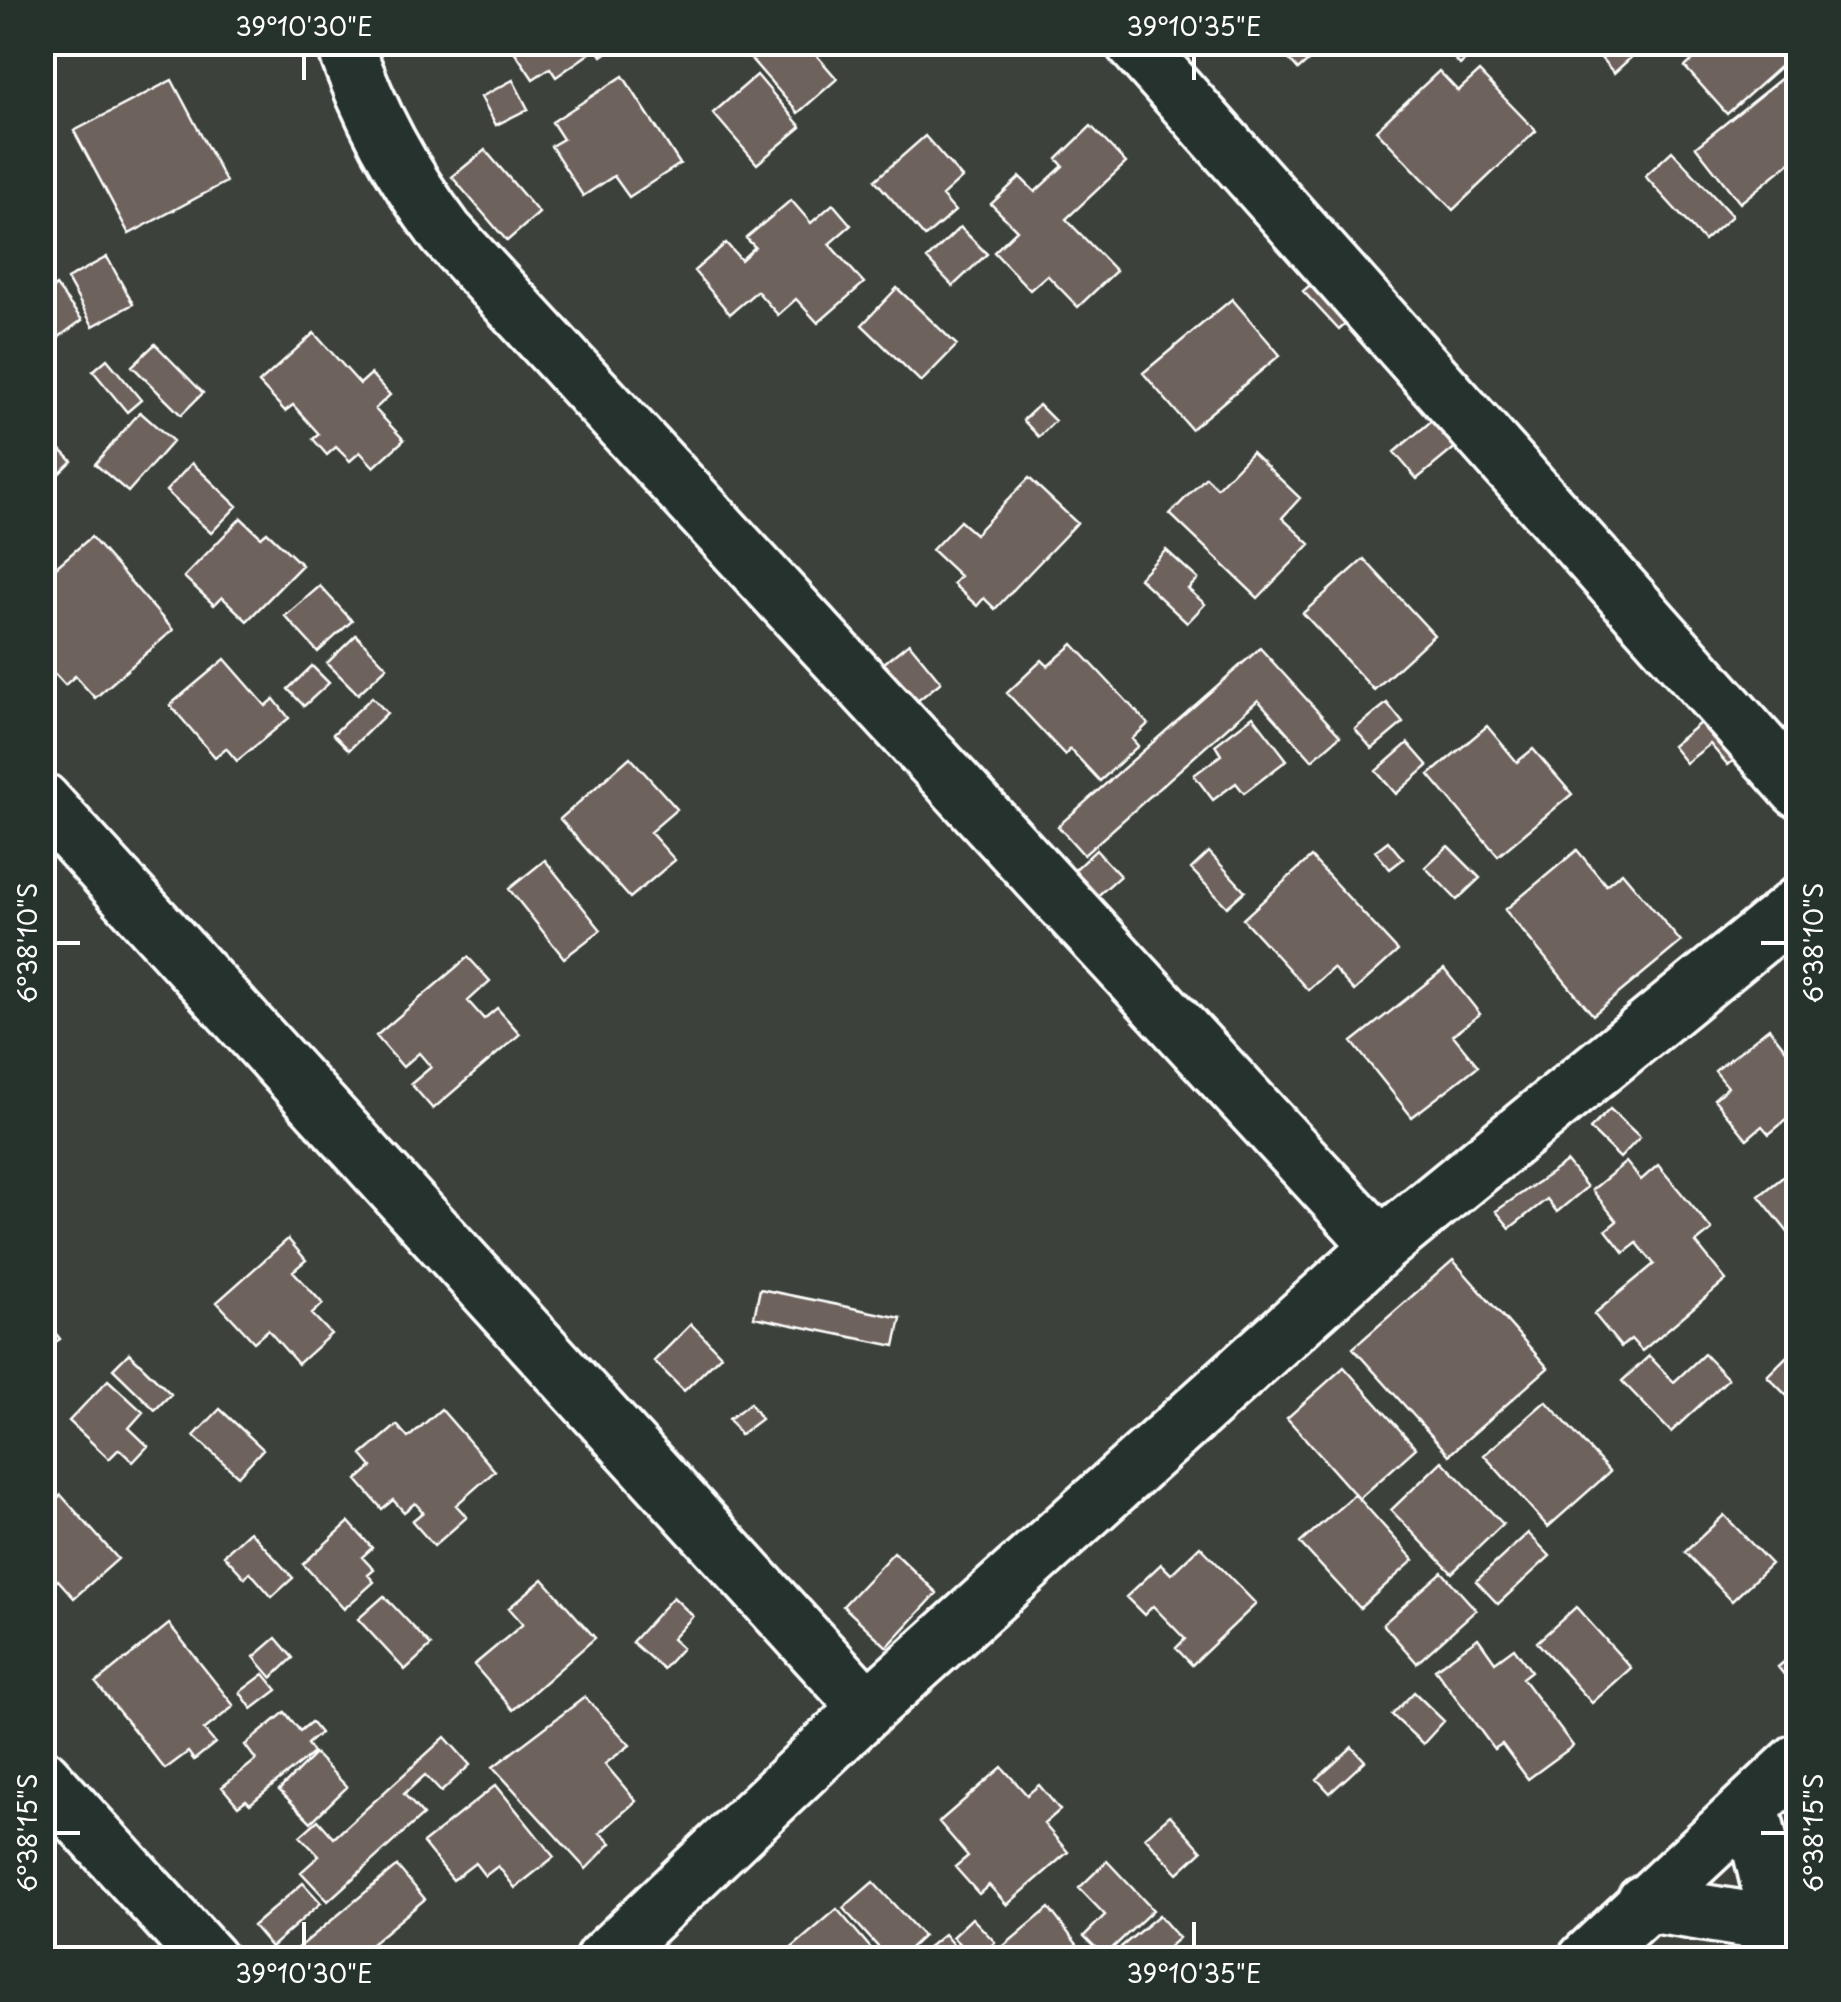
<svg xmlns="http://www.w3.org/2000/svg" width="1841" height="2002" viewBox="0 0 1841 2002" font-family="'Playpen Sans',sans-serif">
<rect width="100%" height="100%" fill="#3c413b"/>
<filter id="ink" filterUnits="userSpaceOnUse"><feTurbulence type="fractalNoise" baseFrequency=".01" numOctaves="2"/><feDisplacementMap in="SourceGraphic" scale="20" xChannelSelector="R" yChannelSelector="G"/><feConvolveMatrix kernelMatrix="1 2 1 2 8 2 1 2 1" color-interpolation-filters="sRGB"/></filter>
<g filter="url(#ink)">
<path fill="#6e625b" stroke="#fff" stroke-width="2.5" d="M508 42H622L602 56 597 48 556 77 550 68 533 79Z
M757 42H805L837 79 798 113 745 52Z
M1274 42H1352L1336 56 1326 45 1298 70Z
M1440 42H1485L1460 65Z
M1587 42H1647V43L1614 73Z
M1712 42H1798V51L1727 114 1685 67Z
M1798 65V156L1740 203 1696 147Z
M1439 71 1458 91 1479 72 1536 131 1453 210 1376 130Z
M757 75 801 127 757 164 713 113Z
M623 76 680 164 629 197 614 176 583 196 551 146 563 139 552 122Z
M172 80 226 182 129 234 74 131Z
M513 80 528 109 496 125 481 97Z
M1091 126 1126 163 1066 219 1116 271 1078 307 1047 275 1030 290 994 252 1017 230 991 204 1020 177 1035 192 1063 166 1057 159Z
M925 136 962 178 942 196 955 211 925 237 875 180Z
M485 150 539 213 507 241 452 177Z
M1672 151 1732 216 1704 241 1645 176Z
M791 200 811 223 833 204 851 225 829 244 864 283 818 323 796 299 778 315 757 291 730 314 694 271 726 243 741 260 755 247 746 238Z
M960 227 987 254 953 286 927 259Z
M107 257 133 304 93 326 67 279Z
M1330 268 1365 307 1339 330 1303 291Z
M56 286 82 320 55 340 42 324V297Z
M897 288 957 345 921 382 862 325Z
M1232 299 1280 355 1191 429 1143 373Z
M314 333 360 384 371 374 390 395 375 409 404 440 374 467 360 452 350 461 336 447 327 455 313 439 319 434 293 405 285 411 259 383Z
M155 344 203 393 181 415 132 366Z
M107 359 141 400 127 412 93 371Z
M1039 405 1055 421 1039 437 1023 420Z
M140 412 173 441 128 492 95 464Z
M1440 414 1463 441 1417 479 1394 452Z
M42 431 72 461 42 490Z
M1252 452 1300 498 1282 518 1310 544 1258 598 1170 514 1206 477 1217 488Z
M192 463 237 506 211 533 166 491Z
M1029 478 1077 523 995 609 984 598 977 606 953 584 960 576 932 550 960 521 975 534Z
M241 518 261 537 267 532 302 565 247 621 222 597 214 605 184 577Z
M91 537 173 630 95 698 75 676 65 685 42 660 46 646 42 579Z
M1166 550 1198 579 1188 589 1205 604 1187 623 1139 578Z
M1364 559 1434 635 1374 690 1303 613Z
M320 586 352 621 318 652 285 616Z
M356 635 387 667 358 694 327 663Z
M909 643 941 682 916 702 884 663Z
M1073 644 1148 724 1132 739 1138 746 1100 781 1070 749 1065 755 1007 693 1042 660 1048 666Z
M1260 648 1340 736 1312 760 1258 700 1084 855 1058 826Z
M225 659 266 706 274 699 289 718 237 761 226 748 215 757 170 705Z
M312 666 329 683 304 706 288 689Z
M372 697 387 713 349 750 333 734Z
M1387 703 1403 723 1372 749 1355 729Z
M1711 714 1747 750 1728 765 1710 744 1686 763 1672 746Z
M1253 716 1287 760 1244 793 1236 783 1213 800 1194 775 1221 755 1215 745Z
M1487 726 1517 762 1533 749 1572 794 1498 856 1429 775Z
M1408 743 1428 766 1396 794 1376 771Z
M630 757 677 809 650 832 675 860 630 898 560 819Z
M1388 841 1403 859 1390 869 1375 851Z
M1448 846 1480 878 1457 900 1425 867Z
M1096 850 1120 876 1093 900 1069 875Z
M1577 850 1606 885 1622 872 1681 942 1593 1015 1505 910Z
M1209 852 1245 891 1227 907 1191 869Z
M1311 857 1398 951 1354 991 1333 968 1308 990 1243 919Z
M545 860 601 930 564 958 509 889Z
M468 957 490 981 468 1001 484 1019 497 1008 520 1034 433 1109 411 1084 431 1067 419 1053 403 1067 376 1036Z
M1444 969 1480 1014 1453 1035 1478 1066 1412 1117 1352 1042Z
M1769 1028 1798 1066V1110L1769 1134 1762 1126 1747 1139 1714 1099 1728 1087 1715 1071Z
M1610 1109 1640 1137 1620 1158 1590 1129Z
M1567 1162 1587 1187 1557 1212 1547 1199 1510 1228 1496 1211Z
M1626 1162 1641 1180 1658 1165 1712 1230 1696 1243 1726 1280 1642 1351 1631 1339 1621 1347 1594 1314 1654 1264 1637 1243 1624 1253 1606 1230 1617 1221 1592 1190Z
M1798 1165V1245L1759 1196Z
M288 1239 306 1260 293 1271 323 1304 312 1314 331 1334 298 1364 268 1330 254 1342 217 1302Z
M1453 1260 1548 1368 1449 1455 1353 1348Z
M760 1289 901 1318 895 1346 754 1317Z
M42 1316 60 1339 42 1351Z
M691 1324 721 1355 684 1391 654 1361Z
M1795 1348 1798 1388 1788 1397 1767 1376Z
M129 1353 171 1394 155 1410 113 1369Z
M1704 1354 1728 1379 1671 1432 1622 1381 1649 1356 1674 1382Z
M1344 1367 1416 1448 1359 1499 1287 1418Z
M108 1380 143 1412 129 1428 148 1446 133 1462 119 1449 109 1459 69 1421Z
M1546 1401 1610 1472 1548 1527 1484 1455Z
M750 1403 761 1419 740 1435 729 1419Z
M220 1409 263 1449 238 1476 194 1436Z
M441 1409 495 1471 456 1505 467 1517 434 1546 412 1521 423 1512 415 1503 404 1512 393 1500 382 1509 357 1480 372 1467 362 1455 397 1425 408 1438Z
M1442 1461 1503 1524 1452 1573 1391 1510Z
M42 1486 55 1501 61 1495 118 1559 74 1598 58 1580 42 1593Z
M1355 1494 1414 1560 1360 1608 1300 1543Z
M1724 1515 1771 1564 1732 1601 1685 1552Z
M349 1522 372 1548 362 1557 374 1570 368 1575 374 1582 344 1609 303 1564Z
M250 1531 293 1578 272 1597 250 1572 245 1578 224 1555Z
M1528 1533 1550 1556 1498 1604 1476 1581Z
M1200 1546 1256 1604 1192 1665 1176 1648 1185 1639 1153 1606 1144 1615 1126 1597 1161 1564 1171 1574Z
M894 1552 937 1593 887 1647 843 1606Z
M1442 1572 1476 1610 1417 1663 1383 1624Z
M543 1579 595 1638 513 1710 474 1665 523 1624 509 1608Z
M384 1596 431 1646 405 1670 358 1619Z
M673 1597 693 1616 672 1639 682 1648 663 1669 632 1642Z
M1576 1607 1631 1668 1592 1703 1537 1642Z
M169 1624 234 1706 204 1730 215 1743 194 1760 188 1752 165 1769 96 1683Z
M276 1638 293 1658 272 1678 254 1657Z
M1478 1638 1495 1662 1514 1648 1531 1671 1522 1678 1573 1746 1528 1779 1502 1744 1494 1749 1435 1669Z
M1798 1650V1692L1778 1667Z
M264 1674 277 1690 252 1709 240 1692Z
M1414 1692 1444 1721 1423 1744 1392 1715Z
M585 1697 630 1745 605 1764 636 1801 600 1833 611 1843 586 1869 493 1767Z
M285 1712 300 1731 311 1722 320 1733 307 1744 313 1753 250 1804 246 1800 238 1806 222 1787 256 1760 245 1745Z
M445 1737 470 1765 441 1792 425 1775 404 1794 423 1815 328 1901 301 1872 319 1856 300 1836 318 1820 334 1838Z
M1352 1747 1365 1761 1330 1793 1317 1779Z
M315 1754 347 1787 311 1822 279 1790Z
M1002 1767 1027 1795 1039 1785 1060 1810 1044 1824 1068 1852 1007 1905 989 1885 979 1894 955 1867 968 1856 939 1822Z
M496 1785 554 1857 515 1888 498 1866 485 1876 475 1863 453 1880 423 1843Z
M1170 1815 1202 1851 1178 1873 1145 1837Z
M1107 1861 1153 1910 1104 1956 1084 1936 1105 1915 1079 1888Z
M397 1866 425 1899 352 1960H295L291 1954Z
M873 1882 923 1936 897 1960H890L843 1908Z
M303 1883 321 1903 271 1947 253 1926Z
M1049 1908 1089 1960H987Z
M837 1909 881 1960H796L788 1951Z
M1159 1915 1179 1938 1154 1960H1132L1121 1947Z
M972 1918 995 1942 977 1960 952 1937Z
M944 1934 966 1960H913Z"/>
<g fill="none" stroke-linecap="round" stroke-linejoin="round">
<defs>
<path id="minor" d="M344 42C369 114 401 173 446 233L1381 1246
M1133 42 1798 789
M42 801 868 1708
M42 1777 209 1960
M1751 1807 1779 1925
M1644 1903 1779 1925 1798 1953
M603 1960 868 1708 1381 1246 1798 905
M1586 1960 1798 1762"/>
</defs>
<use href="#minor" stroke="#fff" stroke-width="62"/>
<use href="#minor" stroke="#26332d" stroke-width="55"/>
</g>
</g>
<path fill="none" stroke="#fff" stroke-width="4" d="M304 55V80M1194 55V80M55 943H80M1761 943H1786M55 1833H80M1761 1833H1786M304 1922V1947M1194 1922V1947"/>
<rect width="1841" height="2002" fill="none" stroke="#26332d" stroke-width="110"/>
<rect x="55" y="55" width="1731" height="1892" fill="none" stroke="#fff" stroke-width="4"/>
<g font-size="25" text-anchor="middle" fill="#fff">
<text x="304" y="36">39°10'30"E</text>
<text x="1194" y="36">39°10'35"E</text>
<text transform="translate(28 943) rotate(-90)" y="9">6°38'10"S</text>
<text transform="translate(1814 943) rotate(-90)" y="9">6°38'10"S</text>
<text transform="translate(28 1833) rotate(-90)" y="9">6°38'15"S</text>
<text transform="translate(1814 1833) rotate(-90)" y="9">6°38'15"S</text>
<text x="304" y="1983">39°10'30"E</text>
<text x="1194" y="1983">39°10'35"E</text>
</g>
</svg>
